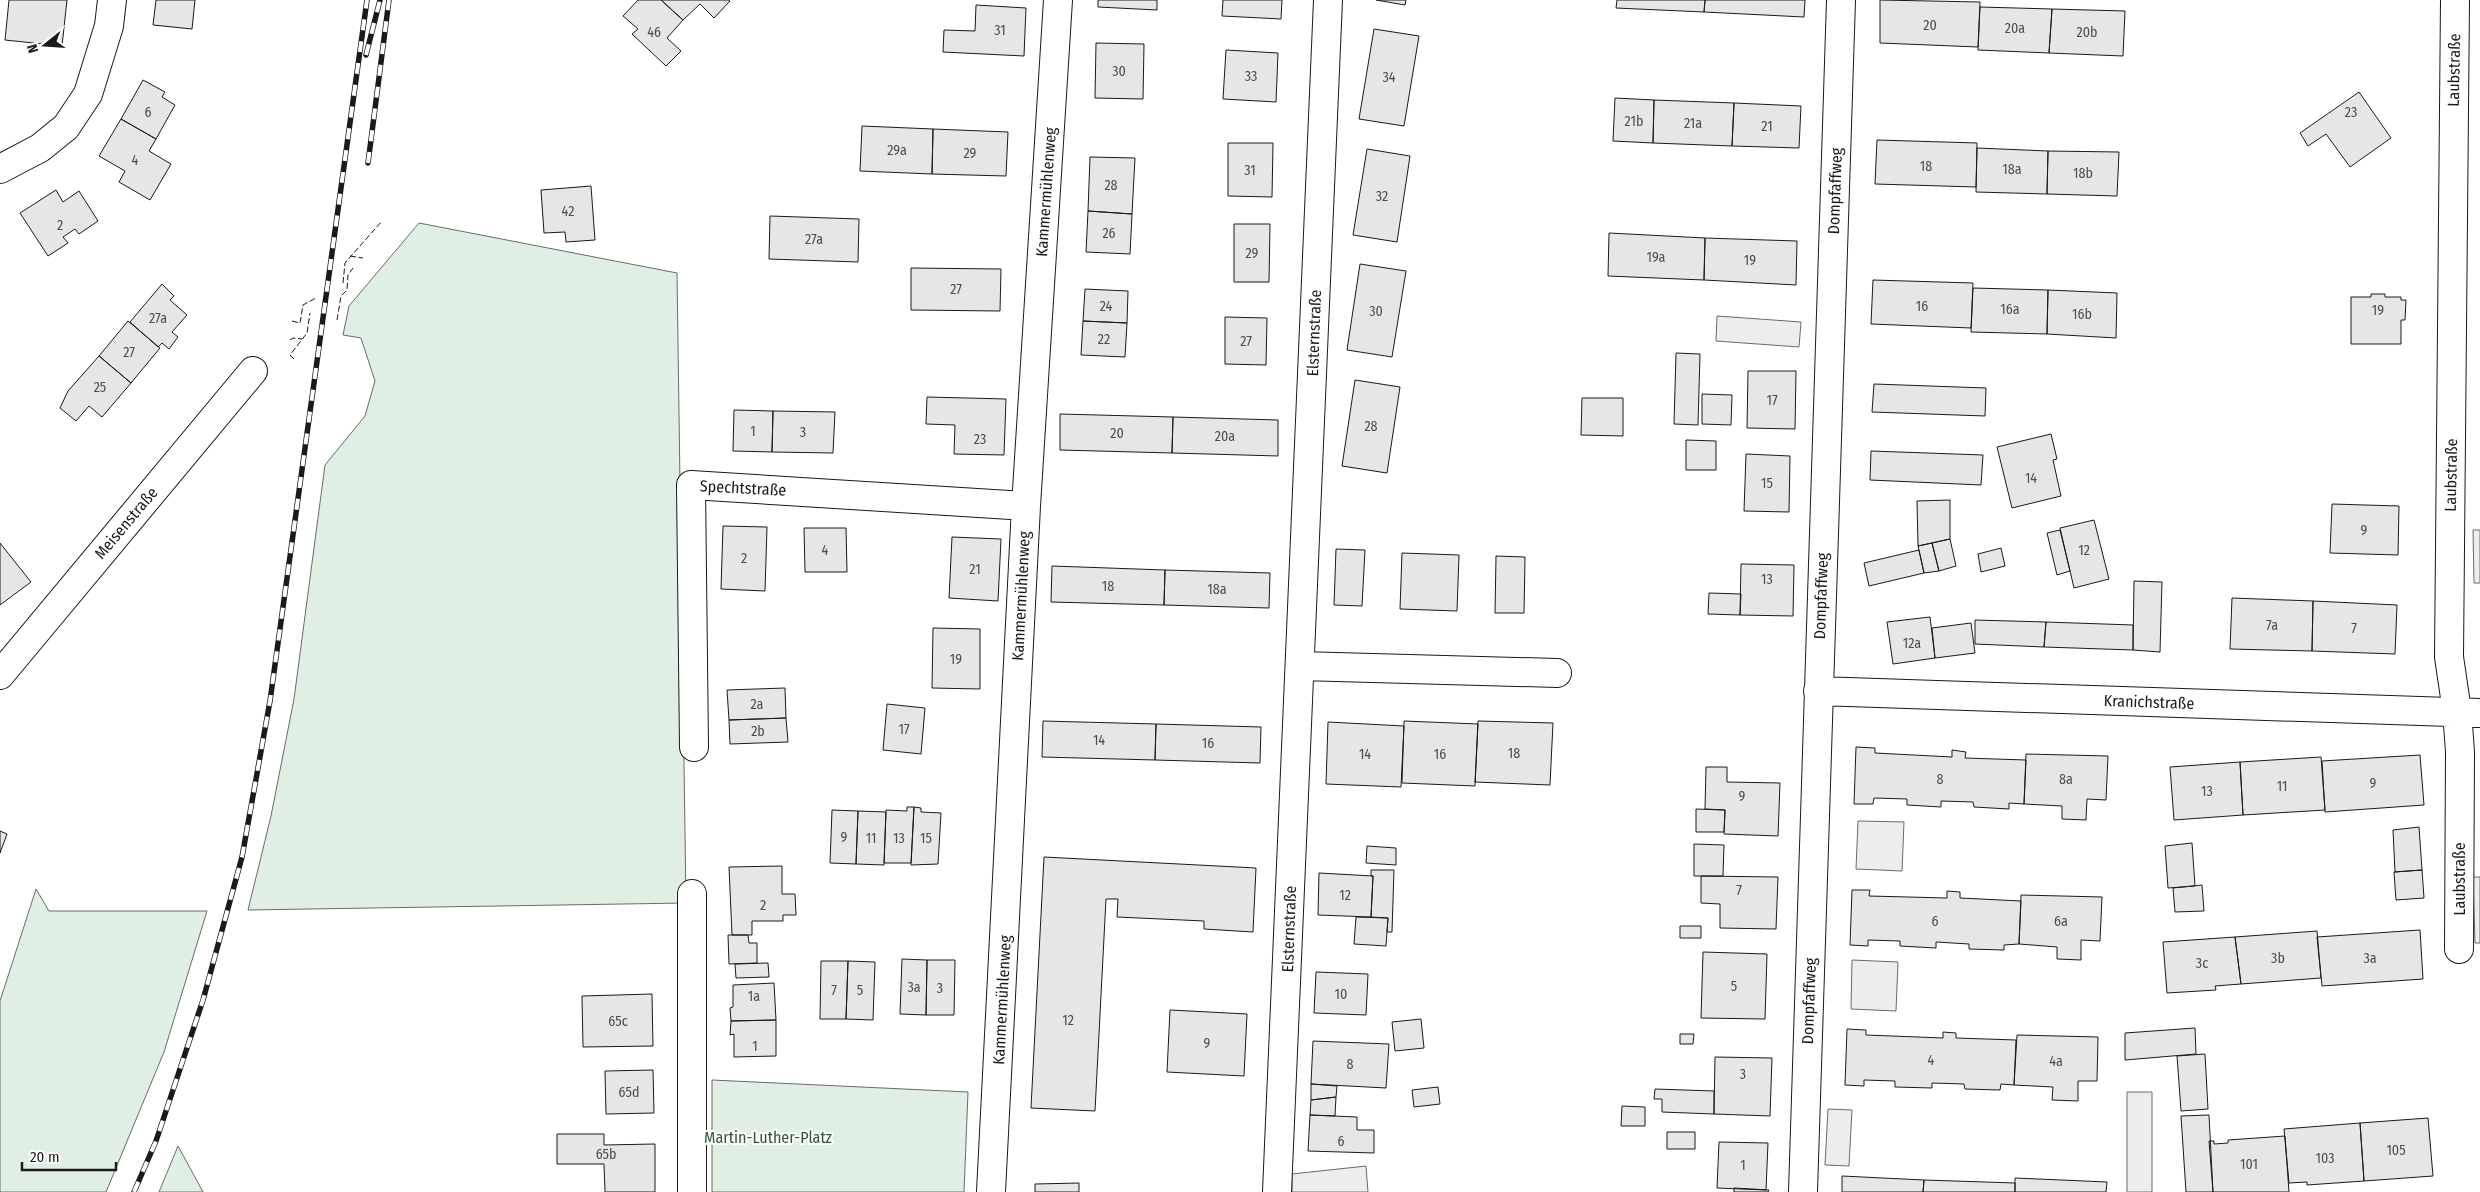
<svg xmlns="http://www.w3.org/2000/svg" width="2480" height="1192" viewBox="0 0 2480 1192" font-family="'Fira Sans Condensed',sans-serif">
<rect width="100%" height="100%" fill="#fff"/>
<path fill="#e0efe3" stroke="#6a6a6a" d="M419 223 677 273 686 903 248 910 271 816 294 699 325 465 365 416 375 381 361 338 343 335 349 306Z
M36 889 49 911H207L164 1052 106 1192H0V1001Z
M712 1080 968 1092 964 1192H712Z
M178 1146 203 1192H159Z"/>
<path fill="#ededed" stroke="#6a6a6a" d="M1717 316 1801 322 1799 347 1716 341Z
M2473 530H2480V583H2474Z
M1858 821 1904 822 1902 871 1856 869Z
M2473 877H2480V943H2475Z
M1852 960 1898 962 1896 1011 1851 1009Z
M2127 1092H2152V1192H2127Z
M1828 1109 1852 1110 1849 1166 1825 1165Z
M1366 1166 1368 1192H1292V1174Z"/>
<path fill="#e6e6e6" stroke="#1a1a1a" d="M9 0H67L62 46 5 40Z
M156 0H195L192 29 153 25Z
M638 0H661L683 20 667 38 681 51 666 66 632 34 638 29 623 16Z
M661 0H728L730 1 714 18 700 4 683 20Z
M1098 0H1157V10L1098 7Z
M1223 0H1282L1281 19 1222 16Z
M1376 0H1406L1405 5Z
M1617 0H1705L1704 12 1616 8Z
M1705 0H1805L1804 17 1704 12Z
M1880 0 1980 2 1978 47 1880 43Z
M976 5 1026 8 1024 56 943 52 944 30 975 31Z
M1980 7 2052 9 2049 53 1978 50Z
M2052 9 2125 11 2123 56 2049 53Z
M1374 29 1419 36 1404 126 1359 119Z
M1096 43 1144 44 1143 99 1095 98Z
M1226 50 1278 53 1276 102 1223 99Z
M143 80 165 92 162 97 175 105 156 139 121 119Z
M2359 92 2391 138 2350 167 2326 134 2308 146 2300 133Z
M1615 98 1654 100 1653 143 1613 141Z
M1654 100 1734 103 1732 146 1653 143Z
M1734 103 1801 106 1799 148 1732 146Z
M121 119 156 139 149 151 171 164 150 200 119 182 125 171 99 156Z
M862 126 933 129 932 174 860 171Z
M933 129 1008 132 1006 176 932 174Z
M1877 140 1977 143 1976 187 1875 184Z
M1228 143H1273L1272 197 1228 196Z
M1977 148 2048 151 2047 194 1976 192Z
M1367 149 1410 156 1397 242 1353 235Z
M2048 151 2119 152 2117 196 2047 194Z
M1090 157 1135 158 1132 214 1088 211Z
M591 186 595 240 566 242 565 232 544 233 541 190Z
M56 190 63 202 79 191 98 221 79 234 75 229 63 237 68 243 48 256 20 213Z
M1088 211 1132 214 1130 254 1086 252Z
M770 216 859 219 858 262 769 259Z
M1234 224H1270L1269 282H1234Z
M1609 233 1705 238 1704 280 1608 276Z
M1705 238 1797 241 1796 285 1704 280Z
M1360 264 1406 271 1392 357 1347 350Z
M911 268 1001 269 1000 311 911 310Z
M1873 280 1973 283 1971 328 1871 324Z
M162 284 174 296 170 300 187 315 172 332 178 337 169 349 162 343 158 347 130 322Z
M1973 288 2048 290 2047 334 1971 332Z
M1085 289 1128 291 1127 323 1083 321Z
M2048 290 2117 293 2116 338 2047 334Z
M2371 294H2385V297H2401V300H2406L2405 320H2401V344H2351V297H2371Z
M1225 317 1267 318 1266 365 1225 364Z
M128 321 160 348 131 383 99 356Z
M1083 321 1127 323 1125 357 1081 355Z
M1676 353 1700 354 1698 425 1674 424Z
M99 356 131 383 102 417 89 406 76 421 60 408 68 391Z
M1748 371H1796L1795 429 1747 428Z
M1355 380 1400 387 1387 473 1342 466Z
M1874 384 1986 388 1985 416 1872 412Z
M1702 394 1732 395 1731 425 1702 424Z
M927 397 1006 399 1004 455 954 454 955 425 926 424Z
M1582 398H1623V436L1581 435Z
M734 410 773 411 772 452 733 451Z
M773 411 835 412 833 453 772 452Z
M1060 414 1173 417 1172 453 1060 450Z
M1173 417 1278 420V456L1172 453Z
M2051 434 2057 459 2053 460 2061 496 2012 508 1997 447Z
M1686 440 1716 441V470H1686Z
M1871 451 1983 455 1981 485 1870 480Z
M1746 454 1790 456 1789 512 1744 511Z
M1950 500V539L1918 546 1917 501Z
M2332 504 2399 506 2398 555 2330 553Z
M2094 520 2109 579 2074 588 2060 528Z
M723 526 767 527 765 591 721 589Z
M804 528H846L847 572H805Z
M2060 530 2070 571 2057 575 2047 533Z
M952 537 1001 539 998 601 949 598Z
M1950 539 1956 566 1939 571 1932 543Z
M0 543 31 582 0 605Z
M1932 543 1939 571 1924 573 1918 546Z
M2001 548 2005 566 1981 572 1978 554Z
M1336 549 1365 550 1362 606 1334 605Z
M1919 550 1924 573 1869 586 1864 563Z
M1402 553 1459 555 1457 611 1400 609Z
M1496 556 1525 557 1524 613H1495Z
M1741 564 1794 565 1793 616 1740 615Z
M1052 566 1165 570 1164 605 1051 602Z
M1165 570 1270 573 1269 608 1164 605Z
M2134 581 2162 582 2160 652 2133 650Z
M1709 593 1741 594 1740 615 1708 614Z
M2232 598 2313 601 2312 651 2230 649Z
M2313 601 2397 605 2395 654 2312 651Z
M1930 617 1935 658 1893 664 1887 622Z
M1975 620 2046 622 2044 647 1975 644Z
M2046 622 2133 625V650L2044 647Z
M1971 623 1975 653 1935 658 1932 628Z
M933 628 980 629V689L932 688Z
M785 688 786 718 729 720 727 690Z
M887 704 925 708 921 754 883 750Z
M786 718 788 742 730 744 729 720Z
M1043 721 1156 724 1155 760 1042 757Z
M1404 721 1478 724 1475 786 1402 783Z
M1478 721 1553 723 1550 785 1475 782Z
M1328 722 1404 726 1401 787 1326 784Z
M1156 724 1261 727 1260 763 1155 760Z
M1856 747 1875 748V753L1952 757V750L1966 752 1965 758 2026 760 2024 804 2009 803V809L1974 807 1973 802 1941 801V807L1907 805V799L1874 798 1873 804H1854Z
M2026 754 2108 756 2106 800 2087 799 2086 820 2062 819V806L2024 804Z
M2420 755 2424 805 2325 812 2322 761Z
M2321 757 2325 810 2243 815 2240 762Z
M2240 762 2243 815 2174 820 2170 767Z
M1706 767H1727V782L1780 783 1778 836 1724 834 1725 810 1705 809Z
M907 807H914L911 863H884L886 810 907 811Z
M914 807 921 808V812L941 813 938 864 911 865Z
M1696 809 1725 810 1724 832H1696Z
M832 810 858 811 856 864 830 863Z
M858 811 886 812 884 865 856 864Z
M2419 827 2422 870 2395 872 2393 830Z
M0 831 7 834 0 853Z
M2192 843 2195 886 2168 888 2165 846Z
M1694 844 1724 845 1723 876H1694Z
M1367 846 1396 848V865L1366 863Z
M1044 857 1256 868 1253 932 1204 929V921L1117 917 1118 899H1106L1095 1111 1031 1108Z
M782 866V894H795L796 915H783V921H752V935H732L729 867Z
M1371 870H1394L1392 932H1387L1388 918 1371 917 1373 876H1371Z
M2422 870 2424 898 2396 900 2394 872Z
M1319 873 1373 876 1371 917 1318 915Z
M1701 876 1778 877 1776 929 1720 928V904L1701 903Z
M2202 885 2204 911 2175 912 2173 888Z
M1852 890H1870L1869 896 1947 898V891L1960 892V898L2021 901 2019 944 2004 945V950L1969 949V944L1936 942V948L1900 946V941L1868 940V946L1850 945Z
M2021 895 2102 897 2100 941 2081 940V960L2057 959V947L2019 944Z
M1356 917 1388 918 1386 946 1354 944Z
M1680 926H1701V938H1680Z
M2420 930 2423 979 2322 986 2317 937Z
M2317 931 2321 978 2241 984 2235 937Z
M728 935H748L749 943H757V963L729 964Z
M2235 937 2241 984 2215 986 2216 990 2167 993 2163 942Z
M1703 952 1767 954 1765 1019 1701 1018Z
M902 959 927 960 926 1015 900 1014Z
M927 960H955L954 1015H926Z
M821 961H848L846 1019H820Z
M848 961 875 962 873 1020 846 1019Z
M768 963 769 977 736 978 735 964Z
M1316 972 1368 974 1366 1015 1314 1013Z
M774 983 776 1020 731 1021 730 1008 733 1007V985Z
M652 994 653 1046 583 1047 582 996Z
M1170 1010 1247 1014 1244 1076 1167 1072Z
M1421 1019 1424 1048 1395 1051 1392 1022Z
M776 1020V1056L734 1057V1034L730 1035 731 1021Z
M2195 1028 2196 1054 2125 1060V1033Z
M1847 1029 1866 1030V1035L1943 1038V1032L1956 1033V1038L2016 1040 2014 1085 2001 1084 2000 1090 1965 1089 1964 1084 1932 1083V1088L1895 1087V1081L1864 1080V1086L1845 1085Z
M1680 1034H1694L1693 1044H1680Z
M2017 1035 2098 1037 2097 1081H2078V1101L2052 1100 2053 1087 2014 1085Z
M1313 1041 1389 1044 1386 1088 1311 1084Z
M2205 1054 2208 1109 2181 1111 2177 1056Z
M1715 1057 1772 1058 1770 1116 1714 1114Z
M653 1070 654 1113 606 1114 605 1071Z
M1311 1084 1337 1086 1336 1097 1311 1100Z
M1438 1087 1440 1104 1414 1107 1412 1090Z
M1655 1089 1714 1091V1114L1662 1112V1099H1654Z
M1336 1097 1335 1116 1310 1115 1311 1100Z
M1622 1106 1645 1107V1126H1621Z
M1310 1115 1357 1117V1130H1374V1153L1308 1151Z
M2209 1115 2213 1192H2186L2181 1116Z
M2428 1118 2433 1176 2364 1181 2360 1123Z
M2360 1123 2364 1181 2307 1185V1182L2289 1183 2284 1129Z
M1667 1132H1695V1149H1667Z
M557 1134H604V1145L655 1144V1192H605L604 1164H557Z
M2285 1136 2289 1192H2213L2209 1141H2214V1144L2228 1143V1140Z
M1719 1142 1768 1143 1766 1190 1717 1188Z
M1842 1176 1924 1180 1923 1192H1842Z
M2015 1178 2107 1182 2106 1192H2015Z
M1924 1180 2015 1183V1192H1923Z
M1079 1183V1192H1035V1184Z
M1734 1188 1769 1190 1768 1192H1734Z"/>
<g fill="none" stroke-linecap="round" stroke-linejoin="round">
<defs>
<path id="street" d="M2455 0 2449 657 2457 711 2460 752 2459 949
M0 169 40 148 66 127 88 94 109 26 112 0
M1300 666 1557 673
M0 675 253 371
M1818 691 2480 713
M694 747 691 485 1026 506
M692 894V1192
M991 1192 1026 506 1058 0
M1277 1192 1328 0
M1803 1192 1841 0"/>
</defs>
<use href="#street" stroke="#1a1a1a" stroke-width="30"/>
<use href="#street" stroke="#fff" stroke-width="28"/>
<defs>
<path id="rail" d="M366 55 380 0
M368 163 389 0
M134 1192 156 1141 203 1000 242 857 270 701 367 0"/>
</defs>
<use href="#rail" stroke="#1a1a1a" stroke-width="5.5"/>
<use href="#rail" stroke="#fff" stroke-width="4" stroke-dasharray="11" stroke-linecap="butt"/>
<path stroke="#1a1a1a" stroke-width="1" stroke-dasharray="6 2.5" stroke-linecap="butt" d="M350 256 363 258
M343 283 345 263 382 221
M337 320 341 296 347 290 348 275 353 268
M292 321 300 323 303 305 316 298
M290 340 293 338 302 339
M294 359 290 355 307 333 310 313"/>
</g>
<g text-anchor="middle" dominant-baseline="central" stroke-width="4" stroke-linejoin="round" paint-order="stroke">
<g font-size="14" fill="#4d4d4d">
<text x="1930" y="25">20</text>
<text x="2015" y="28">20a</text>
<text x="1000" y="30">31</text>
<text x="654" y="32">46</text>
<text x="2087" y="32">20b</text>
<text x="1119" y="71">30</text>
<text x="1251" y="76">33</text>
<text x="1389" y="77">34</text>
<text x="148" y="112">6</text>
<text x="2351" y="112">23</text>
<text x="1634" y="121">21b</text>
<text x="1693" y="123">21a</text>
<text x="1767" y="126">21</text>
<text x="897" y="150">29a</text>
<text x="970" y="153">29</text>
<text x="135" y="160">4</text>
<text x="1926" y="166">18</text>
<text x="2012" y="169">18a</text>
<text x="1250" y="170">31</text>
<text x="2083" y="173">18b</text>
<text x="1111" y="185">28</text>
<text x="1382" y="196">32</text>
<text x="568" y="211">42</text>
<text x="60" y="225">2</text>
<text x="1109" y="233">26</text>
<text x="814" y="239">27a</text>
<text x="1252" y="253">29</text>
<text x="1656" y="257">19a</text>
<text x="1750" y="260">19</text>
<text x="956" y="289">27</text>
<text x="1106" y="306">24</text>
<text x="1922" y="306">16</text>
<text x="2010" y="309">16a</text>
<text x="2378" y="310">19</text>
<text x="1376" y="311">30</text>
<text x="2082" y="314">16b</text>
<text x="158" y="318">27a</text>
<text x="1104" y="339">22</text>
<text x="1246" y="341">27</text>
<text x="129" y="352">27</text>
<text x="100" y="387">25</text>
<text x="1772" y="400">17</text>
<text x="1371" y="426">28</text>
<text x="753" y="431">1</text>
<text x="803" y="432">3</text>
<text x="1117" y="433">20</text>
<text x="1225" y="436">20a</text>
<text x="980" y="439">23</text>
<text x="2031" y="478">14</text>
<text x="1767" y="483">15</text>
<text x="2364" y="530">9</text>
<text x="825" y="550">4</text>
<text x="2084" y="550">12</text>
<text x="744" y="558">2</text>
<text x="975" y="569">21</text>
<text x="1767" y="579">13</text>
<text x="1108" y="586">18</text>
<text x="1217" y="589">18a</text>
<text x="2272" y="625">7a</text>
<text x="2354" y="628">7</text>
<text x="1912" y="643">12a</text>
<text x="956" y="659">19</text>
<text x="757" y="704">2a</text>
<text x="904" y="729">17</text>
<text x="758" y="731">2b</text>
<text x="1099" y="740">14</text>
<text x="1208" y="743">16</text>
<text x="1514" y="753">18</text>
<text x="1365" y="754">14</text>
<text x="1440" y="754">16</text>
<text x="1940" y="779">8</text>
<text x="2066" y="779">8a</text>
<text x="2373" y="783">9</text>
<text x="2282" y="786">11</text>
<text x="2207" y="791">13</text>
<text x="1742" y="796">9</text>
<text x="844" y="837">9</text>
<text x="871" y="838">11</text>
<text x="899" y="838">13</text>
<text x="926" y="838">15</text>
<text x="1739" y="890">7</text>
<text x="1345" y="895">12</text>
<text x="763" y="905">2</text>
<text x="1935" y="921">6</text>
<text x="2061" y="921">6a</text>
<text x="2278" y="958">3b</text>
<text x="2370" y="958">3a</text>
<text x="2202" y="963">3c</text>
<text x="1734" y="986">5</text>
<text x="914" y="987">3a</text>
<text x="940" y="988">3</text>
<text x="834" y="990">7</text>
<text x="860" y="990">5</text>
<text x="1341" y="994">10</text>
<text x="754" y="996">1a</text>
<text x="1068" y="1020">12</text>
<text x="618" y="1021">65c</text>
<text x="1207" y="1043">9</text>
<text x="755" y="1046">1</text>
<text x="1931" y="1060">4</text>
<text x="2056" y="1061">4a</text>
<text x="1350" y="1064">8</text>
<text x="1743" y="1074">3</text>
<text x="629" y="1092">65d</text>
<text x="1341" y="1141">6</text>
<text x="2396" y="1150">105</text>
<text x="606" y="1154">65b</text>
<text x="2325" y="1158">103</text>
<text x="2249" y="1164">101</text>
<text x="1743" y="1165">1</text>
</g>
<g font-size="16" fill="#1a1a1a" stroke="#fff">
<text transform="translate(2454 70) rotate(-89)">Laubstraße</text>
<text transform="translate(1835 191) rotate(-88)">Dompfaffweg</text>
<text transform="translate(1046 192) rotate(-86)">Kammermühlenweg</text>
<text transform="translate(1314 333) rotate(-88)">Elsternstraße</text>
<text transform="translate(2451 475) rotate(-89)">Laubstraße</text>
<text transform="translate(743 488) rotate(3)">Spechtstraße</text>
<text transform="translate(126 523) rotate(-50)">Meisenstraße</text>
<text transform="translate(1021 596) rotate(-87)">Kammermühlenweg</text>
<text transform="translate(1821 596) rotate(-88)">Dompfaffweg</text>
<text transform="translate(2149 702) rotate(2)">Kranichstraße</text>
<text transform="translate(2459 879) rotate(-90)">Laubstraße</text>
<text transform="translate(1289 929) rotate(-88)">Elsternstraße</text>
<text transform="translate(1002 1000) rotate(-87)">Kammermühlenweg</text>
<text transform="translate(1809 1001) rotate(-88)">Dompfaffweg</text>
</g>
<g font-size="16" fill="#2b5a34" stroke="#fff">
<text x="768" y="1137">Martin-Luther-Platz</text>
</g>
</g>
<g transform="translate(45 45) rotate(253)" stroke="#ffffff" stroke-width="4" paint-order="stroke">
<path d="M0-4L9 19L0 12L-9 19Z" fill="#1a1a1a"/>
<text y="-8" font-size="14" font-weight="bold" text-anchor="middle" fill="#1a1a1a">N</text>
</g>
<path d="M22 1162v8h94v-8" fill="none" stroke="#1a1a1a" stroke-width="2.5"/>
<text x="30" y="1162" font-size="15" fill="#1a1a1a" stroke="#ffffff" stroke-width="4" paint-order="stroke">20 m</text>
</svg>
